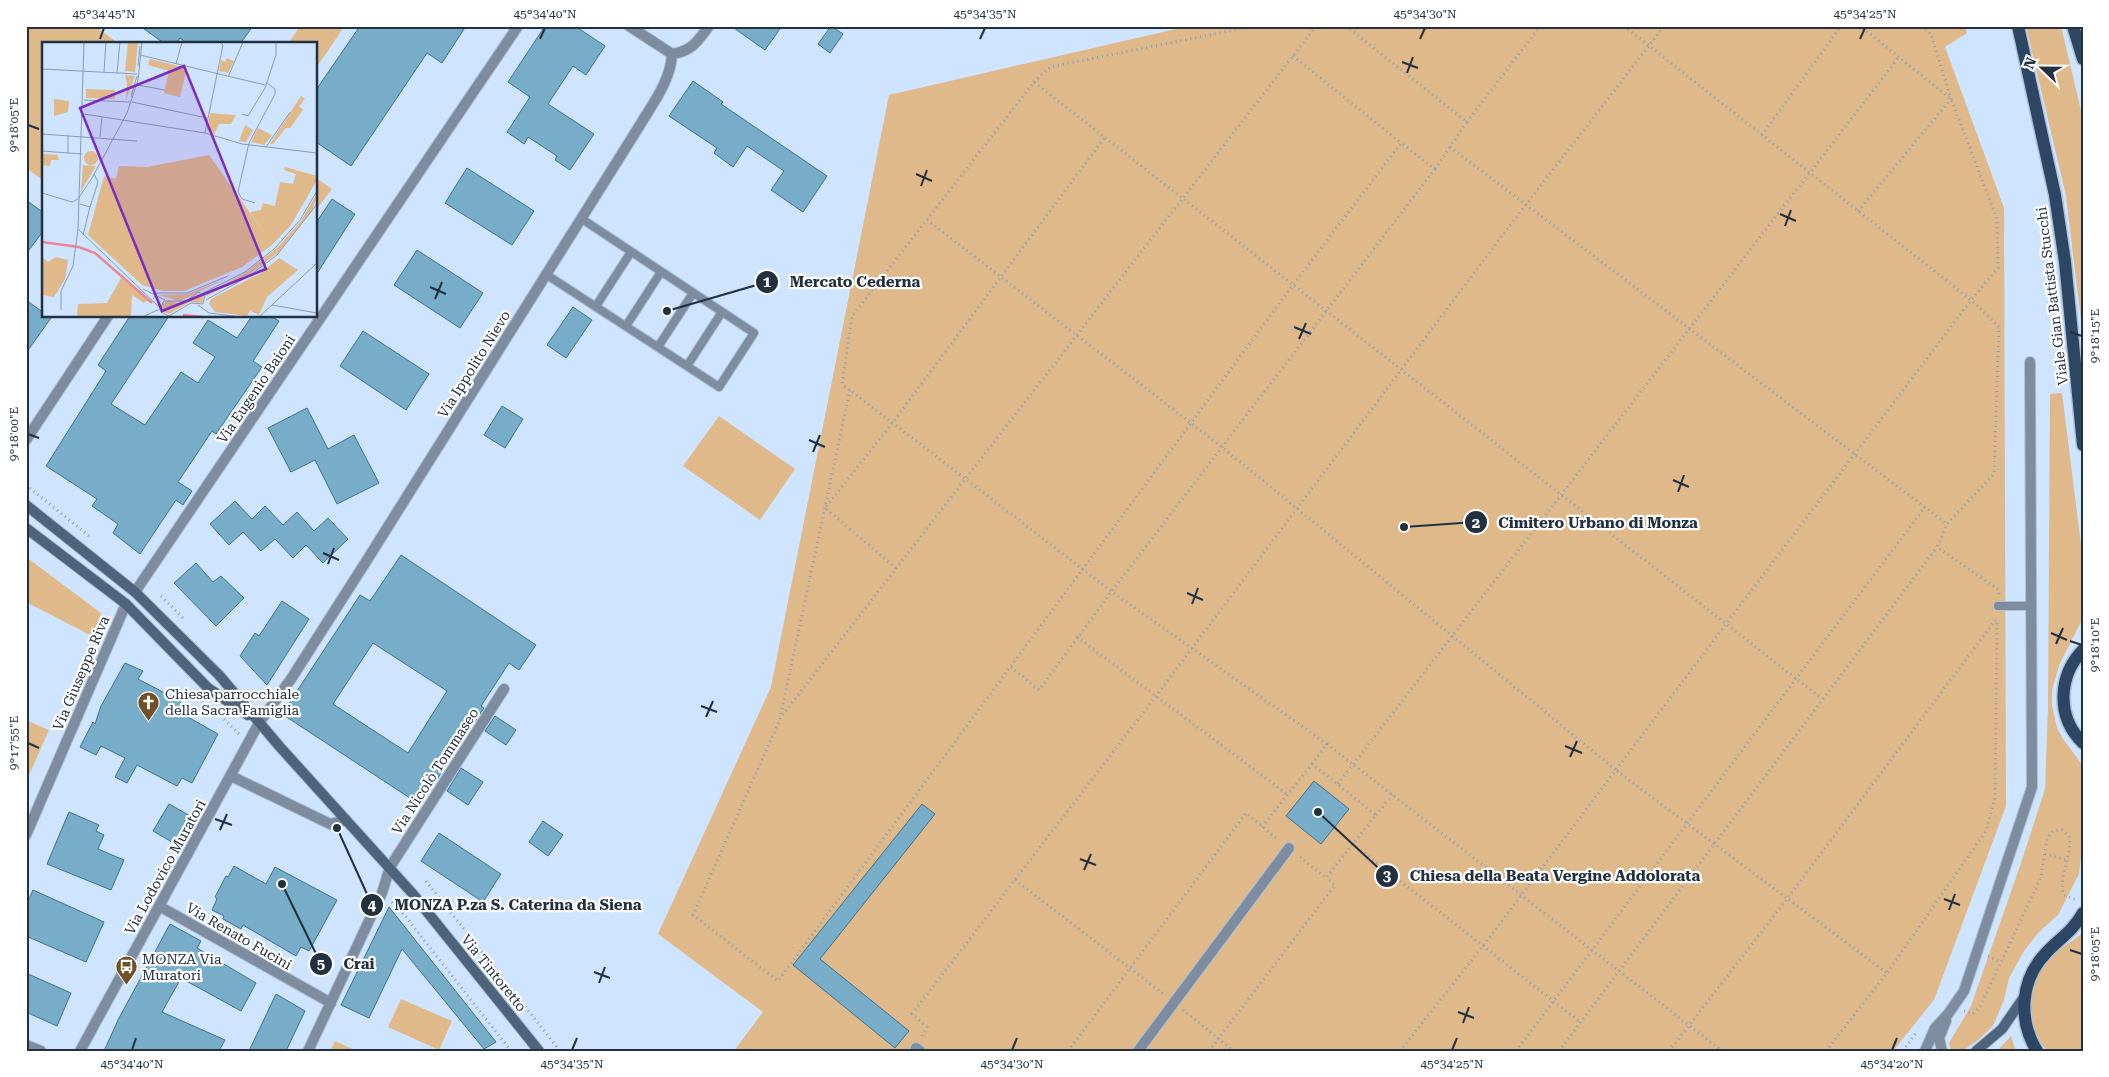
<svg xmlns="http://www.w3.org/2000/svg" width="2109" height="1077" viewBox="0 0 2109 1077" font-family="'Roboto Serif',serif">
<rect width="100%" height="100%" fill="#cfe4fe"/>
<path fill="#dfb989" d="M26 26H95L119 44H44V181L26 168Z
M300 26H337L342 30 316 68V44H288Z
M1189 26H1965L1967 33 1945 47 2004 208 2006 806 1934 1000 1893 1051H734L763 1012 658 934 771 687 889 95Z
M2026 26H2061L2083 119V337L2066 196Z
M316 178 332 189 316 210Z
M2062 393 2083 561V618L2060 663 2052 690V705L2057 728 2063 739 2083 766V838L2079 874 2058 915 2039 932 2024 951 2009 978 2004 1000 1993 1026 1977 1041 1962 1051H1951L1949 1043 1971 1006 2021 863 2045 789 2048 708 2050 394Z
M719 416 795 469 760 520 683 466Z
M26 557 101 613 94 637 26 602Z
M26 720 49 730 26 782Z
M2083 932V1051H2047C2023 1022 2025 982 2052 956 2061 946 2074 942 2083 932Z
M401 999 452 1021 439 1050 388 1027Z
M2011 1036 2016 1051H1997Z
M335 1041 357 1051H330Z"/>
<path fill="#77adc9" stroke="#3d728d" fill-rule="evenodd" d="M140 26H253L240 44H188L180 38 176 44H165Z
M360 26H466L442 63 427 53 351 166 316 142V90Z
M545 26H575L605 46 586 75 573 66 548 104 594 134 570 170 555 160 557 156 528 137 524 144 507 132 530 97 508 82Z
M731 26H782L765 50Z
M831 26 843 34 830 53 818 44Z
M693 81 723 102 721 104 827 176 803 212 771 190 784 171 747 146 733 167 714 153 717 148 669 116Z
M467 168 534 211 512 245 445 203Z
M332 199 355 214 316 275V223Z
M26 200 44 213V230L26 254Z
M417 250 483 293 460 328 394 285Z
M26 300 44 313V316L51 318 26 353Z
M573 307 592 320 566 358 547 345Z
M130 316H169L111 404 145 425 181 372 198 383 215 357 193 343 208 320 237 338 252 316H271L279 321 253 361 262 367 216 434 212 431 178 482 192 491 183 505 176 500 140 554 113 533 118 524 92 506 97 499 46 466 106 371 98 365Z
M363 331 429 374 406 410 340 366Z
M502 406 523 419 505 448 484 435Z
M307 408 328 449 354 435 379 483 337 504 315 460 291 472 268 428Z
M235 501 252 519 265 506 283 525 297 512 314 531 328 518 348 539 323 563 306 545 293 558 275 539 261 551 243 532 229 545 210 524Z
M401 555 536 645 519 670 509 663 481 706 484 708 474 723 472 722 435 783 434 782 419 804 282 714 360 595 370 601ZM373 643 447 691 408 753 333 704Z
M196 563 213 582 221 576 244 598 216 626 174 583Z
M282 601 309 619 267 685 240 656 255 633 259 636Z
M125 663 143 671 138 679 180 701 186 716 218 734 192 783 182 778 177 786 137 765 127 783 115 777 125 758 101 746 96 755 80 747 93 722 95 724 101 706Z
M495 716 516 730 506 745 485 731Z
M461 768 483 782 468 805 447 791Z
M1314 781 1349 809 1321 844 1286 816Z
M169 804 192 817 177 845 153 831Z
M922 804 935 814 820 959 909 1031 895 1048 793 965Z
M69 812 99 825 96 831 104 835 98 849 124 860 111 890 47 864Z
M543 821 563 835 548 856 529 842Z
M439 833 501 874 483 902 421 861Z
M234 866 266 884 275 867 337 900 309 951 301 947 296 956 243 925 241 929 223 919 224 916 212 910 217 899 215 897 226 876 228 877Z
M33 890 104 922 86 962 26 936V906Z
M389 907 496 1042 484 1049 402 949 369 1018 341 1005Z
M170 924 201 941 197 948 256 983 241 1011 181 978 162 1012 225 1040 219 1051H104L119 1018Z
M26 973 71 993 57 1026 26 1012Z
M276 994 305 1011 286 1051H249Z"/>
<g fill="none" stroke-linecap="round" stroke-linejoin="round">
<defs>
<path id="lane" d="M547 275 719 387 754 333 582 219
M596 306 631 252
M626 326 661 272
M658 347 693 293
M687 366 722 312
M1998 606H2031"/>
<path id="street" d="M629 26 672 54
M672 54C692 51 697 42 709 26
M26 440 108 316
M135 592 518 26
M231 776 330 824 346 820
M26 835 126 604
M159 906 331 1003
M26 1045 41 1051
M916 1048 920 1051
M80 1051 259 723 291 679 367 560 640 125C653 103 671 80 672 54
M308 1051 382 893 390 867 504 689
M1138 1051 1289 848
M1925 1051 1935 1028 1948 1014 1964 991 2032 787 2030 362
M1942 1051 1939 1038 1946 1021"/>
<path id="secondary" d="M26 505 135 592 219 675 280 747 412 893 539 1051
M26 528 126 604 208 688 248 715
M1976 1051 2002 1029 2024 997"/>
<path id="primary" d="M2018 26 2055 195 2065 262 2083 445
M2073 26 2083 59
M2083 650C2058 676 2056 717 2083 743
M2037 1051C2018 1020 2020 980 2046 953 2059 939 2073 931 2083 913"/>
</defs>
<use href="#lane" stroke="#acc0d8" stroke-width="10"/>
<use href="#street" stroke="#acc0d8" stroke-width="12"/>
<use href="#secondary" stroke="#acc0d8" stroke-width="12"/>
<use href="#primary" stroke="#acc0d8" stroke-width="15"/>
<path stroke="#8b9db4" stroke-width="3" stroke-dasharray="1 4" stroke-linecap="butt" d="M1346 26 1467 122 1435 169
M1624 26 1971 300 1999 327 1994 474 1947 524 1937 547 1999 590V595
M1293 56 1401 143 1293 285 778 981 693 915 781 717 1293 56 1316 26
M1034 82 1050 67 1254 26
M1467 122 1540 26
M1762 135 1841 26
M1450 147 1947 524
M1858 211 1951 99 1931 34 1921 26
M927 220 1222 447 1617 771
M26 485 89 536
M896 568 825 508 893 422 1105 137
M161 596 185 620
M1077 637 1288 795
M1011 667 1039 690 1114 588 1435 169 1401 143
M217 712 239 734
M781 714 850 390
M1327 744 1722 1051
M1312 764 1327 744 1111 591 842 384 852 316 1034 82 1822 699
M1617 771 1887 973
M1338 784 1899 57
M1376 815 1393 794
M1262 827 1312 764 1376 815 1326 878 1299 856
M1353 844 1580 1022
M2045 854 2067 860
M1015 880 1165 995
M426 881 560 1051
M392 902 406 917 511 1051
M1988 956 2001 962
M1183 1010 1234 1051
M1964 1011 1973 1014 1980 1007 2041 877 2047 839 2053 831 2062 830 2069 836C2073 853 2057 881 2064 895L2078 901
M922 1036 927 1027 912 1014 1156 696 1498 241 1664 26
M1068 1051 1246 813 1278 840
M1209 1051 1335 885 1326 878
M1400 1051 1483 946 1971 300 1998 268 1997 219 1951 99 1860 26
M1516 1051 1925 507
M1559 1051 1937 547
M1669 1051 1787 899 1997 618
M1826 1051 1887 973 1986 831 1995 798 1997 620
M1903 1051 1916 1033"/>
<use href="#lane" stroke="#7d8c9e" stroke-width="8"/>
<use href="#street" stroke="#7d8c9e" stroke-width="10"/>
<use href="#secondary" stroke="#4e637c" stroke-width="10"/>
<use href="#primary" stroke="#2c4664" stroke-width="12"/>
</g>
<path fill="none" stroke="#223040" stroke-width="2" d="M100 39 104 28M540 39 545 28M980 39 985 28M1420 39 1425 28M1860 39 1865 28M1402 62 1418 68M1407 73 1413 57M28 125 39 129M916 174 932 181M921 186 927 170M1780 214 1796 221M1785 226 1791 210M430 287 446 294M435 299 442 282M1294 327 1311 334M2070 332 2082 336M1299 339 1306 323M28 434 39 438M809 440 825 447M813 452 820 435M1673 480 1689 487M1678 492 1684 475M323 553 339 560M328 564 334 548M1187 593 1203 600M1192 604 1198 588M2051 633 2067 640M2070 641 2082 645M2056 644 2063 628M701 706 717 712M706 717 713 701M28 743 39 748M1565 746 1582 753M1570 757 1577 741M215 819 232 825M220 830 227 814M1080 859 1096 865M1084 870 1091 854M1944 899 1960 905M1949 910 1955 894M2070 950 2082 954M594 972 610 978M599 983 605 967M1458 1012 1474 1018M1463 1023 1469 1007M132 1050 136 1038M572 1050 577 1038M1012 1050 1017 1038M1452 1050 1457 1038M1892 1050 1897 1038"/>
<defs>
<symbol id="church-pin" viewBox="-11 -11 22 30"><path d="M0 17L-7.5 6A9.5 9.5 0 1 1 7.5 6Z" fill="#715127" stroke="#fff"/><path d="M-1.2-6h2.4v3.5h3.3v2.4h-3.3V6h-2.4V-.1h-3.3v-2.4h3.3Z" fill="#fff"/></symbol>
<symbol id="bus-pin" viewBox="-11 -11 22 30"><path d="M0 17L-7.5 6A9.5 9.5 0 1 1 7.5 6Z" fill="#715127" stroke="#fff"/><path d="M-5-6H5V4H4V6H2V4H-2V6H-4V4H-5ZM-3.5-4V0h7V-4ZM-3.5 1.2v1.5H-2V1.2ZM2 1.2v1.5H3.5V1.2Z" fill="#fff"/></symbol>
</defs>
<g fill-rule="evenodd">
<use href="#church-pin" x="136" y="690" width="25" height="34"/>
<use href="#bus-pin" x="114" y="954" width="25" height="34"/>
</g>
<g text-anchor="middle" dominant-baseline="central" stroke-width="4.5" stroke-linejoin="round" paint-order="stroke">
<g font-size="14" fill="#223040" stroke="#fff">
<text transform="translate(2052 296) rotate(-97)">Viale Gian Battista Stucchi</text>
<text transform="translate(474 364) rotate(-58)">Via Ippolito Nievo</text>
<text transform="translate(256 389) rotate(-56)">Via Eugenio Baioni</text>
<text transform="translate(81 673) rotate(-67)">Via Giuseppe Riva</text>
<text transform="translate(435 771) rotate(-57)">Via Nicolò Tommaseo</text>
<text transform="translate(165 867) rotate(-61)">Via Lodovico Muratori</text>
<text transform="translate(239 936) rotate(30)">Via Renato Fucini</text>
<text transform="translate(494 973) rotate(51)">Via Tintoretto</text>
</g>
<g font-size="14" fill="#223040" stroke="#fff" text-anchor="start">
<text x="165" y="694">Chiesa parrocchiale<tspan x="165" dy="16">della Sacra Famiglia</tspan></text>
<text x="142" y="959">MONZA Via<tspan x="142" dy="16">Muratori</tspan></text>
</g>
</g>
<g transform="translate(42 42)">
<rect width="275" height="275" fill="#cfe4fe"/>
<path d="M86 0H96L93 30 83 29ZM185 16 192 19 186 31 177 29 179 18 183 20ZM108 17 145 26 138 55 122 51 127 29 106 23ZM83 33 93 34 84 58 85 42ZM44 47 73 48V57L44 56ZM259 54 263 57 257 64 261 68 248 86H244L231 102H228ZM12 57 27 59 26 70 12 74ZM168 71 180 72 194 73 189 82H177L172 93 165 88ZM203 83 211 88 204 100 197 99ZM216 86 230 93 222 103 209 100ZM42 116a7 7 0 1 1 14 0a7 7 0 1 1-14 0ZM0 112 15 113 17 118H9L8 124 0 123ZM167 113 223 192 208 170 219 168 221 161 233 164 238 140 251 142 254 132 242 128 243 125 275 134V138L249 183 230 203 200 225 142 249H121L100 243 46 193 62 134 74 137 77 124 105 125ZM41 123 54 124 39 149ZM275 151 271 168 237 210 205 234 165 254 164 252 203 231 235 206 259 179ZM0 215 6 220 14 215 26 218 23 237 12 255 0 253ZM237 216 256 228 225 255 217 273 208 269 205 274 173 270 167 262 169 257 219 231ZM79 236 106 258 102 261 90 253 89 275H35L36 262 65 261ZM183 237 138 259 116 253 145 252ZM155 252 162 253 160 261 148 260 127 272 121 270 120 262 127 258 139 262Z" fill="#dfb989"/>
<path fill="none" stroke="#eb8794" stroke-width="2.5" d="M0 200 37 205 53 211 110 261M141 273 161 275"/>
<path fill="none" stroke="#8a9cb2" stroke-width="1" d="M42 0 36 187 118 266M98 13 223 43M134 22 140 0M96 24 98 4M0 27 95 32M62 30 64 0M75 31 78 0M186 35 201 0M95 43 123 48M89 55 95 34M42 58 88 60M90 60 165 76M42 72 163 91 200 102 275 111M200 72 206 74 223 46 234 13V0M163 91 181 3 178 0M0 92 95 99M58 95 60 75M224 105 248 70M0 109 40 112M26 111V93M0 151 30 160M30 160 36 157 50 136 85 71 96 38 100 0M213 161 200 157 196 150 207 101 233 52V47L225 41M38 162 48 165 41 193M48 165 56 140 52 132M101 247 123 258M156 250 163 253 161 262 149 261 127 274 119 270V264L122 259H144ZM161 251 203 230 232 207 258 178 275 149M111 257 115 251H145L186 234M164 258 207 234 235 213 275 162M156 263 167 271 198 275M230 263 275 271M19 268V249L31 224 36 187M100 275 118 267M217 275 275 221"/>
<path fill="#7b2cbf" fill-opacity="0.15" stroke="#7b2cbf" stroke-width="2.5" d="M142 24 224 227 120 269 38 66Z"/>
<rect width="275" height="275" fill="none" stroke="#223040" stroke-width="2.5"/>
</g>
<path fill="none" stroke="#223040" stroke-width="2" d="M667 311L767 282M1404 527L1476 522M1318 812L1387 876M337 828L372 905M282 884L321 964"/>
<g fill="#223040" stroke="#fff" stroke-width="2">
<circle cx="667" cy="311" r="5"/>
<circle cx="1404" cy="527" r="5"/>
<circle cx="1318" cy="812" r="5"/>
<circle cx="337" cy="828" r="5"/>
<circle cx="282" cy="884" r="5"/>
<circle cx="767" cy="282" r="12"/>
<circle cx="1476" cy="522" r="12"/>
<circle cx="1387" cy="876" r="12"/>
<circle cx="372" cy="905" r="12"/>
<circle cx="321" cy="964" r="12"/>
</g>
<g font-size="15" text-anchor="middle" font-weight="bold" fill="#fff">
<text x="767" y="287">1</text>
<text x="1476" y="528">2</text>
<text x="1387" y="881">3</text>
<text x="372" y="910">4</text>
<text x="321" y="969">5</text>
</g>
<g font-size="15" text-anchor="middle" font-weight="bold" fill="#223040" stroke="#fff" stroke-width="4.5" stroke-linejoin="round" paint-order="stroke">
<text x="855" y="287">Mercato Cederna</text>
<text x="1598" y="528">Cimitero Urbano di Monza</text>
<text x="1555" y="881">Chiesa della Beata Vergine Addolorata</text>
<text x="518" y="910">MONZA P.za S. Caterina da Siena</text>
<text x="359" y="969">Crai</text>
</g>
<rect width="2109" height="1077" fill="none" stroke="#ffffff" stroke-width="55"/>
<g transform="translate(2042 68) rotate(292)" stroke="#ffffff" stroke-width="4" paint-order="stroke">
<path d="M0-4L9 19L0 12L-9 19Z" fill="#223040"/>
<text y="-8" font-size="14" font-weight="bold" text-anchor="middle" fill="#223040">N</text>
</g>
<rect x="28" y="28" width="2054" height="1022" fill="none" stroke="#223040" stroke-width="2"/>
<g font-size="12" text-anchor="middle" fill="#223040">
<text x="104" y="18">45°34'45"N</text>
<text x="545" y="18">45°34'40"N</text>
<text x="985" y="18">45°34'35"N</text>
<text x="1425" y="18">45°34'30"N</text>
<text x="1865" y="18">45°34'25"N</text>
<text transform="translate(14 125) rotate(-90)" y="4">9°18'05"E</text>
<text transform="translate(2095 336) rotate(-90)" y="4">9°18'15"E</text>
<text transform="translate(14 434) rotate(-90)" y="4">9°18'00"E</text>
<text transform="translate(2095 645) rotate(-90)" y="4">9°18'10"E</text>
<text transform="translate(14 743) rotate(-90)" y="4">9°17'55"E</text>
<text transform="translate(2095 954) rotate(-90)" y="4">9°18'05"E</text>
<text x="132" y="1068">45°34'40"N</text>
<text x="572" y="1068">45°34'35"N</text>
<text x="1012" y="1068">45°34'30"N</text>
<text x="1452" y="1068">45°34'25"N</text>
<text x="1892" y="1068">45°34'20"N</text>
</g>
</svg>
